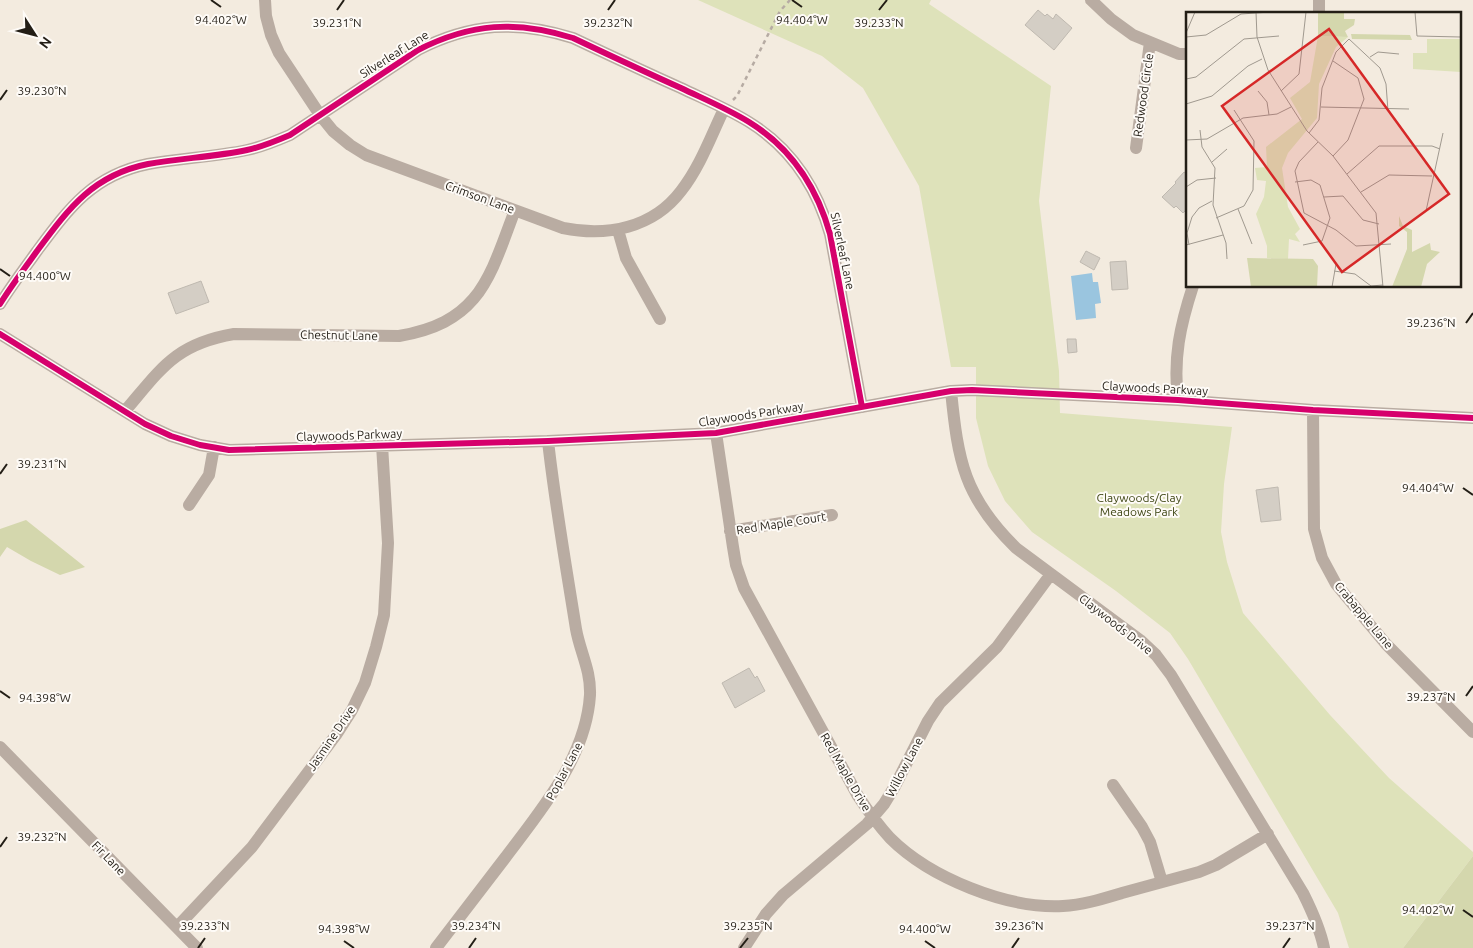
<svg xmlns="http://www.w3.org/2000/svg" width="1473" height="948" viewBox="0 0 1473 948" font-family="Ubuntu,sans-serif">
<rect width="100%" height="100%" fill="#f3ebdf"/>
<path fill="#dee2ba" d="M698 0H931L929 4 1051 86 1039 201 1059 371 1060 413 1232 427 1224 484 1221 532 1227 562 1243 613 1330 715 1389 778 1473 852V856L1403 948H1349L1338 913 1188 659 1170 633 1116 591 1032 532 1005 501 988 466 976 418V367H951L919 186 863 88 822 56Z"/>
<path fill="#d4d7ad" d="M26 520 85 567 60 575 31 561 7 547 0 557V529Z
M1473 856V948H1403Z"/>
<path fill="#9ac5df" d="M1092 273 1093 282H1098L1101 303 1095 304 1096 318 1076 320 1071 276Z"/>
<path fill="#d4cec5" stroke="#bfb9b0" d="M1038 10 1045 16 1047 14 1053 19 1056 14 1072 28 1054 50 1025 25Z
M1184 172 1187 174V209L1183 213 1176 206 1174 208 1162 197 1176 183 1175 182Z
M1086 251 1100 258 1094 270 1080 262Z
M1126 261 1128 289 1112 290 1110 262Z
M201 281 209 302 176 314 168 293Z
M1067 339H1076L1077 352 1068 353Z
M1278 487 1281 520 1261 522 1256 490Z
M749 668 755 678 757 676 765 691 735 708 722 683Z"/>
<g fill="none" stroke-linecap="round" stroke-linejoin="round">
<path stroke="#b6aba3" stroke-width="2.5" stroke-dasharray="4 4" stroke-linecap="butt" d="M733 100 737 96 780 11 790 0"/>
<path stroke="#b9aca2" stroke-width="12" d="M265 0 266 16 271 35 279 53 320 115 333 131 350 145 366 155 563 228C607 237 653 228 681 191 700 167 711 136 724 109
M1091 0 1111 19 1133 35 1179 54H1187
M1319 14V0
M1136 148 1150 42
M618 230 626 258 660 319
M0 304C12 285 25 268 37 251 69 208 93 175 148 164 181 158 214 157 247 150 262 147 276 141 290 135L418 50C471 23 516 20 573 38 609 55 645 72 681 88 704 99 728 109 749 122 791 148 817 188 830 234L862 407
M0 334 145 424 171 436 200 445 229 450 548 441 716 433 951 391 972 390 1178 400 1313 410 1473 418
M951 391C958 461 964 497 1016 548L1140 640 1156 655 1171 675 1303 893C1312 911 1320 928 1324 948
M1178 400C1173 358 1180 326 1193 286
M1313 410 1314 529 1322 558 1336 584 1386 644 1473 732
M125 411C161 369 175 344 234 334L399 336C480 322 489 279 515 210
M716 433 733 547 736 565 744 588 858 796C868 811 878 825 890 838 930 878 1007 909 1063 906 1083 905 1102 899 1122 893 1147 886 1173 879 1199 872L1216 865 1268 834
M189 505 209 475 214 447
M730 531 832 515
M0 747 197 948
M1113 785 1142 827 1150 842 1162 882
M177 927 252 847 336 735 352 710 365 683 376 647 384 615 388 543 382 445
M436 948C459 918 482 888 505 858 541 810 586 758 590 695 591 670 580 652 576 629 566 566 555 504 548 441
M744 948 766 914 783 895 867 824 884 804 895 786 928 721 940 703 997 647 1051 574"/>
<defs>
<path id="cycleway" d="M0 304C12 285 25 268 37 251 69 208 93 175 148 164 181 158 214 157 247 150 262 147 276 141 290 135L418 50C471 23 516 20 573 38 609 55 645 72 681 88 704 99 728 109 749 122 791 148 817 188 830 234L862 407
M0 334 145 424 171 436 200 445 229 450 548 441 716 433 951 391 972 390 1178 400 1313 410 1473 418"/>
</defs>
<use href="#cycleway" stroke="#fefbf7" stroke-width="9"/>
<use href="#cycleway" stroke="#d6006c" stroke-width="6"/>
</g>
<path fill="none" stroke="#231e16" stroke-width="2" d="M211 0 221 7M792 0 802 7M337 10 344 0M608 10 615 0M879 10 887 0M0 100 7 90M0 269 10 276M1466 323 1473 313M0 474 7 464M1463 488 1473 495M0 691 10 698M1466 696 1473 686M0 847 7 837M1463 910 1473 917M344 941 354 948M925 941 935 948M198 948 205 938M469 948 476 938M740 948 748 938M1012 948 1019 938M1283 948 1290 938"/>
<g text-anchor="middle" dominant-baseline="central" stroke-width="4" stroke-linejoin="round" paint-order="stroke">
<g font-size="12" fill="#231e16" stroke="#fefbf7">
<text transform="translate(394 54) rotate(-32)">Silverleaf Lane</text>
<text transform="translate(1143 95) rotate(-82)">Redwood Circle</text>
<text transform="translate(480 197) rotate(20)">Crimson Lane</text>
<text transform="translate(843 251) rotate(78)">Silverleaf Lane</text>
<text transform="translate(339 335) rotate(1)">Chestnut Lane</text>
<text transform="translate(1155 388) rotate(3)">Claywoods Parkway</text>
<text transform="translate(751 414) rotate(-9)">Claywoods Parkway</text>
<text transform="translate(349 435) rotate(-2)">Claywoods Parkway</text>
<text transform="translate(781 523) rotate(-9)">Red Maple Court</text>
<text transform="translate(1364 615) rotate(50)">Crabapple Lane</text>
<text transform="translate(1116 624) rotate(38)">Claywoods Drive</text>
<text transform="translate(331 738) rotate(-56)">Jasmine Drive</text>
<text transform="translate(904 767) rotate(-62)">Willow Lane</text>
<text transform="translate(564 771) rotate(-62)">Poplar Lane</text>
<text transform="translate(846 772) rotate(60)">Red Maple Drive</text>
<text transform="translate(109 858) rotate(46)">Fir Lane</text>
</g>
<g font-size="12" fill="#3e4614" stroke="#fefbf7">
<text x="1139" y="497">Claywoods/Clay<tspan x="1139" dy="14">Meadows Park</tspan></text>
</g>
</g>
<g transform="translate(1186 12)">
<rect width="275" height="275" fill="#f3ebdf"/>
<path d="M132 24 162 25 150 35 133 72 131 106 102 141 96 156 102 195 114 217 109 222 114 230 103 227 102 247 81 246V234L70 202 78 185 80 169 71 168 69 156 81 155 80 135 116 107 104 86 124 70ZM241 27H275V60L227 57V41H241Z" fill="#dee2ba"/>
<path d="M132 0H158V7H169L168 13 159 19 162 25 132 24ZM165 22 224 23 226 28 166 27ZM213 204 217 214 226 218V240L244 231 245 238 254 240 241 252 235 275H206L221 237V220L213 214ZM61 246 127 247 132 254 131 275H65Z" fill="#d4d7ad"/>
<path fill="none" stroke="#a0998f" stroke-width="1" d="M70 0 71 25 82 58 121 119 147 144 190 201 197 275M229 0 231 24 275 25M0 21 9 0M0 25 20 23 55 2 84 0M184 45 192 40 213 42M0 67 10 65 58 27 93 24M72 79 81 90 83 103M95 79 113 62 120 0M0 92 26 84 62 54 76 47M135 95 223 97M14 118 16 135 29 156 27 193 40 231 41 247M123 121 133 108 136 76 150 40 163 27 194 56 200 72 202 99M0 128 21 127 57 106 91 102 105 95M132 130 113 150 109 159 118 201 150 218 170 234 205 232M147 144 162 128 178 87 172 66 147 49M26 150 41 137M161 162 193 134H246L254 137M109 170 125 168 134 173 144 206 136 229 117 233M0 175 11 168 30 166M175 180 203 163 246 164M138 185 157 184 177 208 193 212M52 197 66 232M240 199 257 121M30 206 58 194 67 178 68 129 48 98M0 233 37 223M3 233 1 221 6 205 13 196 26 189M148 259 169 262 185 274 197 273M146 275 150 252"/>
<path fill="#d62828" fill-opacity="0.15" stroke="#d62828" stroke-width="2.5" d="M143 17 263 182 156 260 36 94Z"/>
<rect width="275" height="275" fill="none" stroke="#231e16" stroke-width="2.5"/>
</g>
<g font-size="12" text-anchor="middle" fill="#231e16" stroke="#fefbf7" stroke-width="4" stroke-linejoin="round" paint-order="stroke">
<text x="802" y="24">94.404°W</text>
<text x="221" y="24">94.402°W</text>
<text x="608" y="27">39.232°N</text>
<text x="879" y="27">39.233°N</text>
<text x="337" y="27">39.231°N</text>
<text x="42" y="95">39.230°N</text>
<text x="45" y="280">94.400°W</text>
<text x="1431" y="327">39.236°N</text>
<text x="42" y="468">39.231°N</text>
<text x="1428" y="492">94.404°W</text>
<text x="1431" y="701">39.237°N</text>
<text x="45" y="702">94.398°W</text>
<text x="42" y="841">39.232°N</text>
<text x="1428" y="914">94.402°W</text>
<text x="205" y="930">39.233°N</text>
<text x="476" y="930">39.234°N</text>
<text x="748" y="930">39.235°N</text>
<text x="1019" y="930">39.236°N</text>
<text x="1290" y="930">39.237°N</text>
<text x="344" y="933">94.398°W</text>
<text x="925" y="933">94.400°W</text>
</g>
<g transform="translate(35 35) rotate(126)" stroke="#fefbf7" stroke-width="4" paint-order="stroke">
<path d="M0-4L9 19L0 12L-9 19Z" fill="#231e16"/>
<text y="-8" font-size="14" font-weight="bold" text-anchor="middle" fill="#231e16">N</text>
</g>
</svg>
